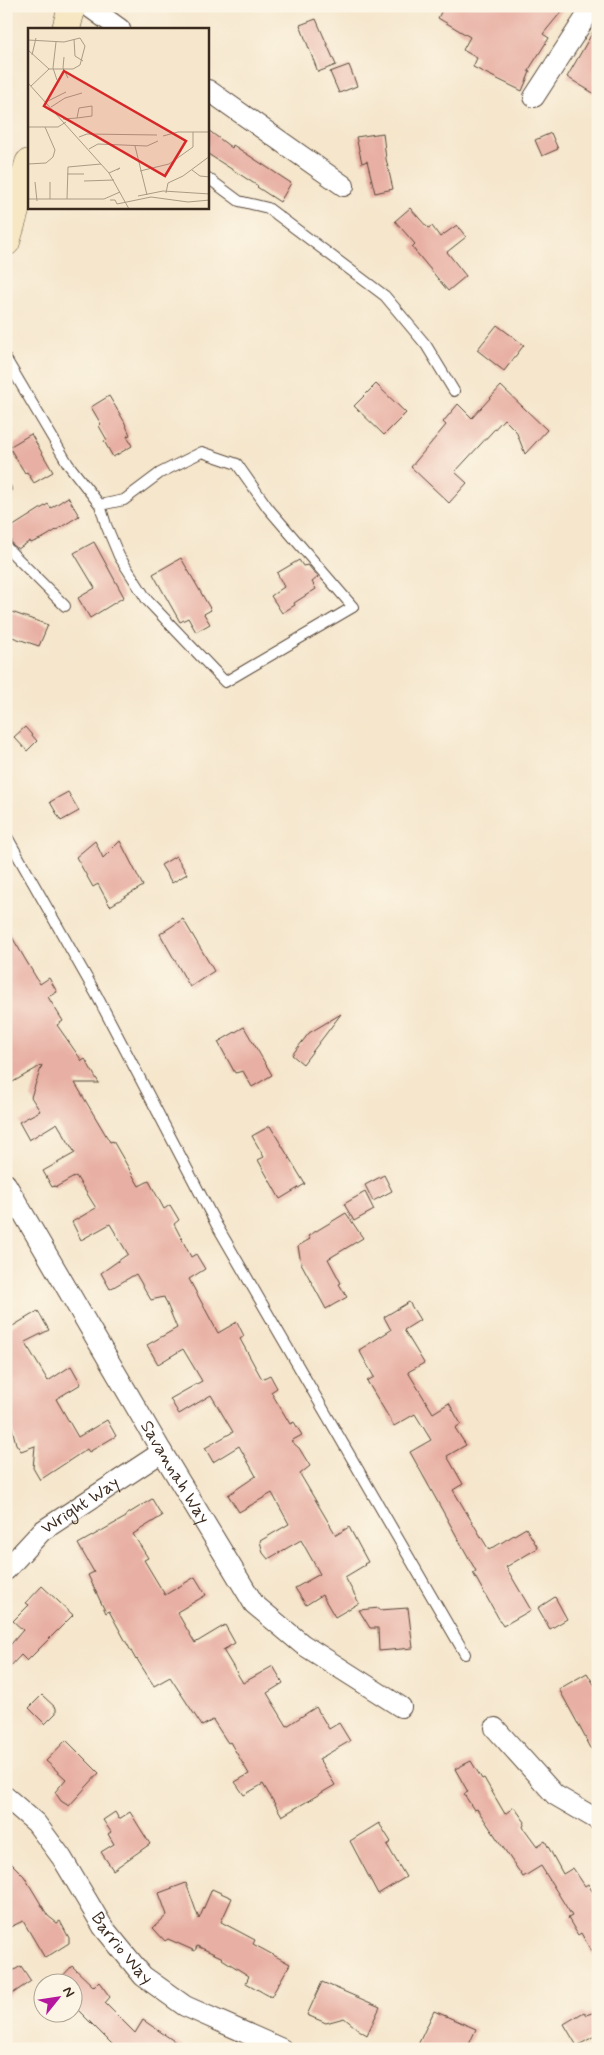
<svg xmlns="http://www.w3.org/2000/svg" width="604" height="2055" viewBox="0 0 604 2055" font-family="Mynerve,sans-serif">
<rect width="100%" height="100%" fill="#fcf5e5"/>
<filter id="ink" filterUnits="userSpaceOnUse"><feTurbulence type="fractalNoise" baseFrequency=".02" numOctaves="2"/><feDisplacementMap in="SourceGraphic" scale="10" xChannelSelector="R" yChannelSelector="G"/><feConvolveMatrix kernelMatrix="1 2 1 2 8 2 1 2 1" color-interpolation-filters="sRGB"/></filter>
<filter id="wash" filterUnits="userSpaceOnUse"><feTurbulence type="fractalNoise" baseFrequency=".0096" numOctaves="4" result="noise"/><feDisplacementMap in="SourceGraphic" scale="20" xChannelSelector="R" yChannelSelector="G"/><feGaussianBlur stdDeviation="1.12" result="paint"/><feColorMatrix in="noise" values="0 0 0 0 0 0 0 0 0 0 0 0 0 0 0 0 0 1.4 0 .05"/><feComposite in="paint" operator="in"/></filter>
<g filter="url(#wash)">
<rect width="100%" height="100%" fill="#f5e6cc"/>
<g id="blocks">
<path fill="#e8b0a4" d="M444 6H566L543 34 549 38 528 71 530 72 522 91 473 67 477 58 463 50 470 37 438 18Z
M316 19 336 65 318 72 300 25Z
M598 23V96L567 77Z
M349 65 357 86 339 93 330 72Z
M208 130 232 148 233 145 291 183 280 202 257 187 258 186 208 154Z
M383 133 386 159 393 189 375 193 367 161 362 163 356 137Z
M551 133 558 149 542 156 535 140Z
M410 208 428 228 432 226 440 237 457 225 466 237 447 252 466 276 448 291 412 247 415 244 395 221Z
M497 325 524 345 504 371 477 350Z
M376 384 406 413 384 435 354 406Z
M501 386 547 430 525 454 516 431 504 419 455 472 467 483 449 503 411 467 446 425 443 422 458 404 472 418Z
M109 396 124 421 130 435 127 436 132 446 113 457 104 441 107 440 99 426 101 424 91 407Z
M31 434 53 472 34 483 27 472 25 473 9 447Z
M68 497 79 516 45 537 31 543 30 541 18 549 12 544 7 530 48 504 51 508Z
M94 542 124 597 90 618 78 598 95 588 74 553Z
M181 558 211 610 204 614 210 624 196 632 188 618 180 622 153 574Z
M299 560 303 566 308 565 318 577 312 582 316 589 294 603 295 605 282 613 271 596 284 587 277 573Z
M6 610 48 625 39 646 6 635Z
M25 727 37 741 27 751 14 737Z
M68 792 79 811 61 821 50 802Z
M95 841 103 858 120 841 143 886 110 906 98 884 93 887 76 857Z
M176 856 187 874 172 883 161 865Z
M183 919 214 971 190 987 160 934Z
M6 927 40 984 49 978 57 992 48 997 63 1021 57 1025 82 1061 85 1059 99 1083H75L110 1142 113 1141 139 1186 149 1181 164 1209 170 1205 179 1220 174 1224 191 1257 196 1254 205 1269 189 1279 218 1333 237 1322 244 1336 240 1339 262 1379 270 1375 277 1388 271 1392 290 1424 294 1422 302 1435 291 1441 299 1448 310 1466 300 1474 336 1535 349 1527 368 1562 364 1564 365 1565 345 1577 359 1603 335 1617 322 1595 306 1605 295 1588 320 1574 301 1540 268 1559 263 1553 260 1541 289 1524 272 1493 239 1512 228 1495 256 1476 239 1446 213 1462 205 1448 233 1432 211 1395 179 1414 170 1399 202 1381 183 1349 158 1364 147 1345 177 1328 164 1297 151 1300 136 1274 110 1289 101 1273 128 1254 110 1224 81 1240 72 1222 96 1208 76 1176 56 1187 55 1186 52 1187 43 1171 75 1153 57 1123 29 1140 19 1122 40 1111 31 1097 42 1065 6 1086Z
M341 1014 303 1064 292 1055 309 1033Z
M244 1027 272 1075 252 1087 243 1071 235 1073 218 1042Z
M270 1126 305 1184 280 1199 258 1160 264 1157 252 1136Z
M384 1175 392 1191 373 1201 365 1185Z
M365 1192 374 1210 354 1221 344 1204Z
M346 1213 363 1238 328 1259 341 1283 339 1284 347 1297 326 1309 301 1263 298 1246 310 1239 308 1236Z
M409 1302 420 1320 404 1330 424 1363 408 1372 433 1413 449 1403 461 1424 455 1428 466 1445 447 1456 463 1484 453 1490 489 1550 526 1528 538 1548 506 1567 531 1610 503 1626 473 1573 476 1571 410 1452 431 1440 415 1414 394 1426 367 1381 374 1377 359 1350 391 1330 384 1317Z
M38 1311 49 1330 25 1342 48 1381 71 1366 81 1384 56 1399 78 1437 107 1420 116 1436 89 1452 87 1449 40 1480 33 1468 35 1446 21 1451 16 1444 11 1424 6 1427V1330Z
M152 1499 162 1516 133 1534 148 1558 144 1560 165 1595 195 1577 206 1595 177 1612 195 1643 225 1625 235 1643 223 1650 243 1683 273 1666 283 1683 267 1693 287 1726 316 1707 329 1729 339 1723 350 1741 319 1759 335 1785 282 1816 263 1784 244 1795 235 1782 249 1774 230 1742 228 1743 213 1720 202 1726 170 1677 154 1686 137 1659 136 1660 109 1611 106 1613 88 1575 94 1572 78 1544 126 1517V1515Z
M42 1586 73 1615 27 1661 21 1655 6 1671V1650L23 1630 13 1621 29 1605 26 1603Z
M555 1597 567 1619 550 1629 538 1608Z
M379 1608V1610L408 1608 413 1648 379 1651 378 1628H370L359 1610Z
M587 1673 598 1691V1761L559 1689Z
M42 1695 56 1708V1713L45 1724 29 1708Z
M66 1740 99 1773 69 1806 61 1801 55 1792 66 1779 46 1761Z
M471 1761 482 1779 484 1778 505 1814 514 1807 525 1822 523 1827 537 1846 545 1841 563 1874 573 1868 585 1886 588 1884 598 1901V1963L581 1933 578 1935 568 1918 572 1916 541 1866 523 1877 477 1809 474 1810 464 1794 468 1792 455 1769Z
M115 1812 119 1819 130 1812 150 1844 113 1870 101 1852 114 1844 108 1834 111 1832 103 1820Z
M379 1823 391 1842 387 1845 406 1877 378 1894 350 1841Z
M6 1858 24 1876 48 1916 57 1923 60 1921 69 1938V1943L45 1958 23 1921 6 1929Z
M186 1883 199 1919 212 1889 232 1898 221 1922 255 1940 253 1944 290 1964 271 1997 246 1983 249 1976 222 1959 223 1958 197 1946 195 1951 168 1939 165 1941 153 1928 167 1915 159 1893Z
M21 1966 31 1981 6 1998V1975Z
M72 1966 94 1987 99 1982 110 1997 105 2003 135 2033 143 2020 186 2049H117L72 2004V1982H57Z
M322 1982 380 2007 367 2035 359 2030 344 2018 326 2023 307 2015Z
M434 2011 476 2029 467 2049H416Z
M598 2011V2034L577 2046 564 2024 584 2012 586 2015Z"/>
</g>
</g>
<g filter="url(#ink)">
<use href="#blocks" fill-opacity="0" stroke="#574638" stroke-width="1"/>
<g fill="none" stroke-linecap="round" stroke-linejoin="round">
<defs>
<path id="lane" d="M208 178 239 201 268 208 385 296 426 345 454 391
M6 359 68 464 100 505 106 525 119 556 147 600 225 682 353 607 268 508 237 464 202 452 160 473 124 500 100 505
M6 489V490
M6 547 65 606
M6 835 96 994 216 1224 465 1654"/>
<g id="street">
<path d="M88 6 120 29"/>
<path d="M208 90 344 186"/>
<path d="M534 97 593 6"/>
<path id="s1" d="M6 1184 162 1452 254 1604 302 1644 401 1707"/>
<path id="s2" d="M6 1570 42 1531 162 1452"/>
<path d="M495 1728 555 1795 598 1820"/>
<path id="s3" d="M6 1797 36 1823 62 1858 103 1927 143 1976 185 2006 282 2049"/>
</g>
<path id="secondary" d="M66 29 72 6
M6 242 29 163"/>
</defs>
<use href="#lane" stroke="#574638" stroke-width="12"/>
<use href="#street" stroke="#574638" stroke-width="22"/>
<use href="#secondary" stroke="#574638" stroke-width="29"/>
<use href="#lane" stroke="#fff" stroke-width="10"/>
<use href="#street" stroke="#fff" stroke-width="20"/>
<use href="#secondary" stroke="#f7e8c3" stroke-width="28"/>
</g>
</g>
<g text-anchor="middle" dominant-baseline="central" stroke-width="4" stroke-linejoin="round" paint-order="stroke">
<g font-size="18" fill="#3b2a1e" stroke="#fcf5e5">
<text stroke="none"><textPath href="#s1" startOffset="334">Savannah Way</textPath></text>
<text stroke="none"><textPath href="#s2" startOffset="99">Wright Way</textPath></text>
<text stroke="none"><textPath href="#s3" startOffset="192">Barrio Way</textPath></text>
</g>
</g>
<g transform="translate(28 28)">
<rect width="181" height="181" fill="#f5e6cc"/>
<path fill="none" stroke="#ab9b86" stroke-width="1" d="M46 11 47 28 55 33M0 12 36 14 52 10 57 18 52 37 45 41H21L3 58M28 14 25 40 29 52M0 22 21 41M4 27 8 10M36 29 35 40 40 50M0 55 81 145 101 181M18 74 38 64M23 79 37 70 54 65M35 91 49 90 51 80 64 78V88L49 90M0 99H30L38 94M135 108 150 104H182M51 109 59 106 129 107M107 118 119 167M61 121 70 116 119 118 130 113M0 136 18 135 25 129 27 122 17 99M164 142 172 148 182 149M112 143 141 136 165 119V104M81 145 92 140 89 142M39 146H56M56 153 86 152M7 154 9 173M138 165 140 155 155 148 182 128M110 168 135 163 182 166M0 171H76L92 164M22 171V154M39 171 40 139 73 136M82 172H87L89 176 123 169 160 174 182 172"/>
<path fill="#d62828" fill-opacity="0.15" stroke="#d62828" stroke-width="2.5" d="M36 43 158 113 137 148 16 78Z"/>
<rect width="181" height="181" fill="none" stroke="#3b2a1e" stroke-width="2.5"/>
</g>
<rect width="604" height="2055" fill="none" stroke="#fcf5e5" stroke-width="25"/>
<g transform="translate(58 1998) rotate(60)"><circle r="24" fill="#fcf5e5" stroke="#afa495"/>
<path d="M0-4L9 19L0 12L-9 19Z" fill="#b5179e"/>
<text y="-8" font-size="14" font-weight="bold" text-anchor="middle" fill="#3b2a1e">N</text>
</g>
</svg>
